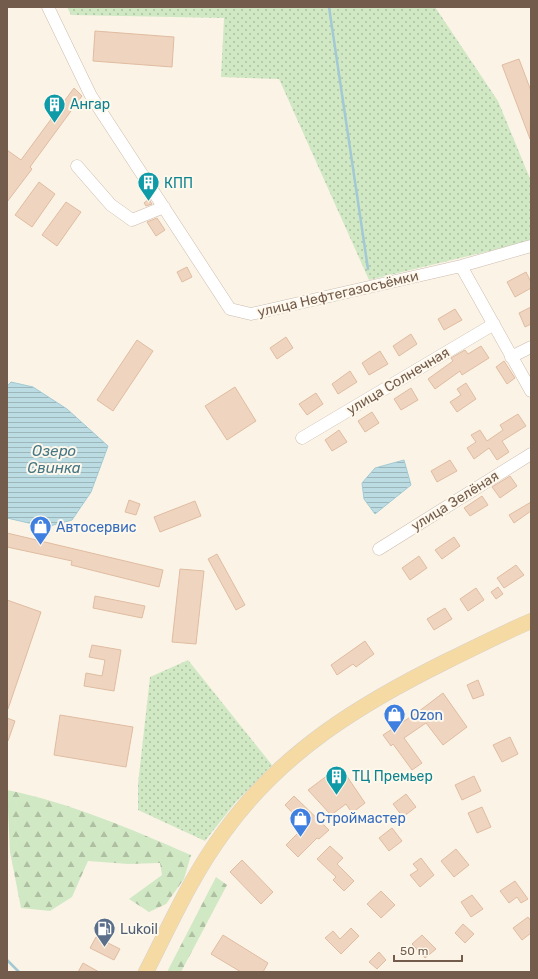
<svg xmlns="http://www.w3.org/2000/svg" width="538" height="979" viewBox="0 0 538 979" font-family="Rubik,sans-serif">
<defs>
<pattern id="grass-dots" width="8" height="8" patternUnits="userSpaceOnUse"><rect width="8" height="8" fill="#d1e8c5"/><path d="M2 2h.1M6 6h.1" fill="none" stroke="#aebfa2" stroke-width="1.8" stroke-linecap="round"/></pattern>
<pattern id="forest-firs" width="22" height="20" patternUnits="userSpaceOnUse"><rect width="22" height="20" fill="#d1e8c5"/><path d="M5 1l3.5 6h-7zM16 11l3.5 6h-7z" fill="#aebfa2"/></pattern>
<pattern id="water-rules" width="6" height="5" patternUnits="userSpaceOnUse"><rect width="6" height="5" fill="#bcdce3"/><path d="M0 2.5h6" fill="none" stroke="#9db6ba"/></pattern>
</defs>
<rect width="100%" height="100%" fill="#fbf4e6"/>
<path fill="url(#grass-dots)" d="M67 7H435L498 101 531 181V241L369 280 279 79 221 77 224 18 71 15Z
M188 660 272 765 235 803 205 841 138 810V784L150 677Z"/>
<path fill="url(#forest-firs)" d="M7 790C71 803 131 829 191 855L184 879 166 904 149 912 129 899 162 875 160 863 128 864 88 861 72 897 50 911 21 908 10 852Z
M216 877 227 885 181 972H167Z"/>
<path fill="url(#water-rules)" stroke="#a3cad4" d="M11 382 33 387 67 409 108 446 91 492 72 520 46 527 7 518V386Z
M404 460 411 485 375 514 364 499 362 483 375 468Z"/>
<g fill="none" stroke-linecap="round" stroke-linejoin="round">
<path stroke="#a3cad4" stroke-width="2.5" d="M329 7 368 269
M7 960 19 972"/>
</g>
<path fill="#efd4bf" stroke="#e0bca1" d="M95 31 174 37 172 67 93 61Z
M519 59 531 91 530 139 502 65Z
M74 88 82 96 30 167 32 169 7 202V150L21 160Z
M39 182 55 194 32 227 15 215Z
M149 199 152 204 146 206 144 203Z
M66 202 81 212 57 246 42 235Z
M157 218 165 230 156 236 147 222Z
M187 267 192 277 182 282 177 272Z
M526 272 531 282V288L515 297 507 282Z
M531 307V324L525 327 519 313Z
M455 309 462 320 444 330 438 319Z
M411 334 417 344 399 356 393 346Z
M286 337 293 348 277 359 270 348Z
M137 340 153 351 113 411 97 400Z
M481 346 489 358 462 375 460 371 435 389 428 379 453 361 451 358 465 350 468 354Z
M380 351 388 364 369 375 362 363Z
M504 361 515 378 507 384 496 367Z
M350 371 357 382 338 394 332 384Z
M466 383 476 399 457 412 450 402 461 395 457 389Z
M235 387 256 421 227 440 205 406Z
M411 388 418 400 401 410 394 399Z
M316 393 323 404 307 415 299 404Z
M372 412 379 423 365 432 358 421Z
M518 414 526 426 502 441 509 452 497 460 489 448 474 459 467 448 476 442 471 435 480 430 487 441 503 430 500 425Z
M339 430 347 442 332 451 325 440Z
M450 460 457 471 437 482 431 471Z
M510 476 517 486 500 498 492 487Z
M482 496 488 505 470 516 464 508Z
M129 500 140 504 136 515 125 512Z
M195 501 201 516 160 532 154 517Z
M531 502V511L514 523 509 515Z
M7 533 163 570 159 587 71 565 72 561 7 547Z
M454 537 460 546 442 559 435 550Z
M217 554 245 605 236 610 208 559Z
M419 556 427 568 410 580 402 568Z
M516 565 524 575 504 588 497 578Z
M180 569 204 571 196 644 172 642Z
M498 587 503 594 496 599 491 592Z
M476 588 484 600 468 611 460 599Z
M95 596 145 606 142 618 93 608Z
M7 600 41 612 8 709H7Z
M445 608 452 619 434 630 427 619Z
M365 641 374 654 356 667 353 664 337 675 331 665Z
M92 645 121 650 114 691 84 686 86 673 102 676 105 660 89 657Z
M478 680 484 695 473 699 467 685Z
M443 693 467 727 443 745 426 723 404 738 422 763 412 770 393 744 391 746 383 735 418 712Z
M60 715 133 727 126 767 54 755Z
M7 718 15 721 8 741H7Z
M510 737 518 754 502 762 493 745Z
M340 766 365 803 352 813 346 804 331 815 308 790Z
M474 776 481 791 462 800 455 785Z
M406 794 416 807 403 817 393 804Z
M294 796 329 830 319 839 317 838 298 857 286 845 305 826 285 805Z
M482 807 491 827 477 833 468 813Z
M392 828 402 841 389 851 379 838Z
M330 846 343 858 337 864 354 881 344 891 333 880 336 877 317 859Z
M456 849 469 865 454 877 441 861Z
M421 858 434 875 420 887 410 875 418 870 413 864Z
M242 860 273 892 261 904 230 872Z
M515 881 528 899 521 903 517 897 509 903 500 891Z
M381 891 395 905 381 918 367 904Z
M472 895 483 909 471 917 461 902Z
M528 917 531 921V933L522 940 513 928Z
M463 924 474 934 465 943 455 933Z
M351 928 359 936 341 954 325 938 333 931 340 939Z
M223 935 268 963 263 972H241L211 954Z
M422 935 436 949 425 958 412 944Z
M96 937 120 949 114 960 90 948Z
M379 952 386 960 377 969 369 962Z
M83 963 99 972H78Z"/>
<g fill="none" stroke-linecap="round" stroke-linejoin="round">
<defs>
<path id="minor" d="M48 7 91 96 230 309 251 314 461 266 531 246
M77 166 111 205 132 220 164 207
M461 266 531 391
M511 357 531 347
M302 438 494 324
M379 549 531 454"/>
<path id="major" d="M146 972C170 925 192 875 224 832 282 751 362 703 449 660 476 647 503 633 531 621"/>
</defs>
<use href="#minor" stroke="#ccbcad" stroke-width="13"/>
<use href="#major" stroke="#d8d1cd" stroke-width="16"/>
<use href="#minor" stroke="#fff" stroke-width="12"/>
<use href="#major" stroke="#f5dba3" stroke-width="15"/>
</g>
<defs>
<symbol id="building-pin" viewBox="-11 -11 22 30"><path d="M0 17L-7.5 6A9.5 9.5 0 1 1 7.5 6Z" fill="#0f9aa8" stroke="#fef8ec"/><path d="M-4-6H4V6H1V3H-1V6H-4ZM-2.5-4.3h1.7v1.8h-1.7ZM.8-4.3h1.7v1.8H.8ZM-2.5-1h1.7V.8h-1.7ZM.8-1h1.7V.8H.8Z" fill="#fff"/></symbol>
<symbol id="shop-pin" viewBox="-11 -11 22 30"><path d="M0 17L-7.5 6A9.5 9.5 0 1 1 7.5 6Z" fill="#3f7fe0" stroke="#fef8ec"/><path d="M-5-2.5h2.3a2.7 3.5 0 0 1 5.4 0H5L5.5 6h-11ZM-1.5-2.5h3a1.5 2.3 0 0 0-3 0Z" fill="#fff"/></symbol>
<symbol id="fuel-pin" viewBox="-11 -11 22 30"><path d="M0 17L-7.5 6A9.5 9.5 0 1 1 7.5 6Z" fill="#5c6f8a" stroke="#fef8ec"/><path d="M-5.5-6h7V0h2V4h1.3V-2.5L3-4.5l.8-.8L6-3V5H2.5V1h-1V6h-7ZM-4.2-4.7v3.2H.2V-4.7Z" fill="#fff"/></symbol>
</defs>
<g fill-rule="evenodd">
<use href="#building-pin" x="42" y="92" width="25" height="34"/>
<use href="#building-pin" x="136" y="170" width="25" height="34"/>
<use href="#shop-pin" x="28" y="514" width="25" height="34"/>
<use href="#shop-pin" x="382" y="702" width="25" height="34"/>
<use href="#building-pin" x="324" y="764" width="25" height="34"/>
<use href="#shop-pin" x="288" y="806" width="25" height="34"/>
<use href="#fuel-pin" x="92" y="916" width="25" height="34"/>
</g>
<g text-anchor="middle" dominant-baseline="central" stroke-width="4" stroke-linejoin="round" paint-order="stroke">
<g font-size="14" fill="#0d838f" stroke="#fef8ec" text-anchor="start">
<text x="70" y="104">Ангар</text>
<text x="164" y="183">КПП</text>
<text x="352" y="776">ТЦ Премьер</text>
</g>
<g font-size="14" fill="#735c4c" stroke="#fef8ec">
<text transform="translate(338 294) rotate(-13)">улица Нефтегазосъёмки</text>
<text transform="translate(398 381) rotate(-31)">улица Солнечная</text>
<text transform="translate(455 501) rotate(-32)">улица Зелёная</text>
</g>
<g font-size="14" fill="#366cbe" stroke="#fef8ec" text-anchor="start">
<text x="56" y="527">Автосервис</text>
<text x="410" y="715">Ozon</text>
<text x="316" y="818">Строймастер</text>
</g>
<g font-size="14" fill="#4e5e75" stroke="#fef8ec" text-anchor="start">
<text x="120" y="929">Lukoil</text>
</g>
<g font-size="15" font-style="italic" fill="#477785" stroke="#fef8ec">
<text x="54" y="451">Озеро<tspan x="54" dy="17">Свинка</tspan></text>
</g>
</g>
<rect width="538" height="979" fill="none" stroke="#735c4c" stroke-width="16"/>
<path d="M394 955v6h68v-6" fill="none" stroke="#735c4c" stroke-width="2"/>
<text x="400" y="955" font-size="12" fill="#735c4c" stroke="#fef8ec" stroke-width="3" paint-order="stroke">50 m</text>
</svg>
